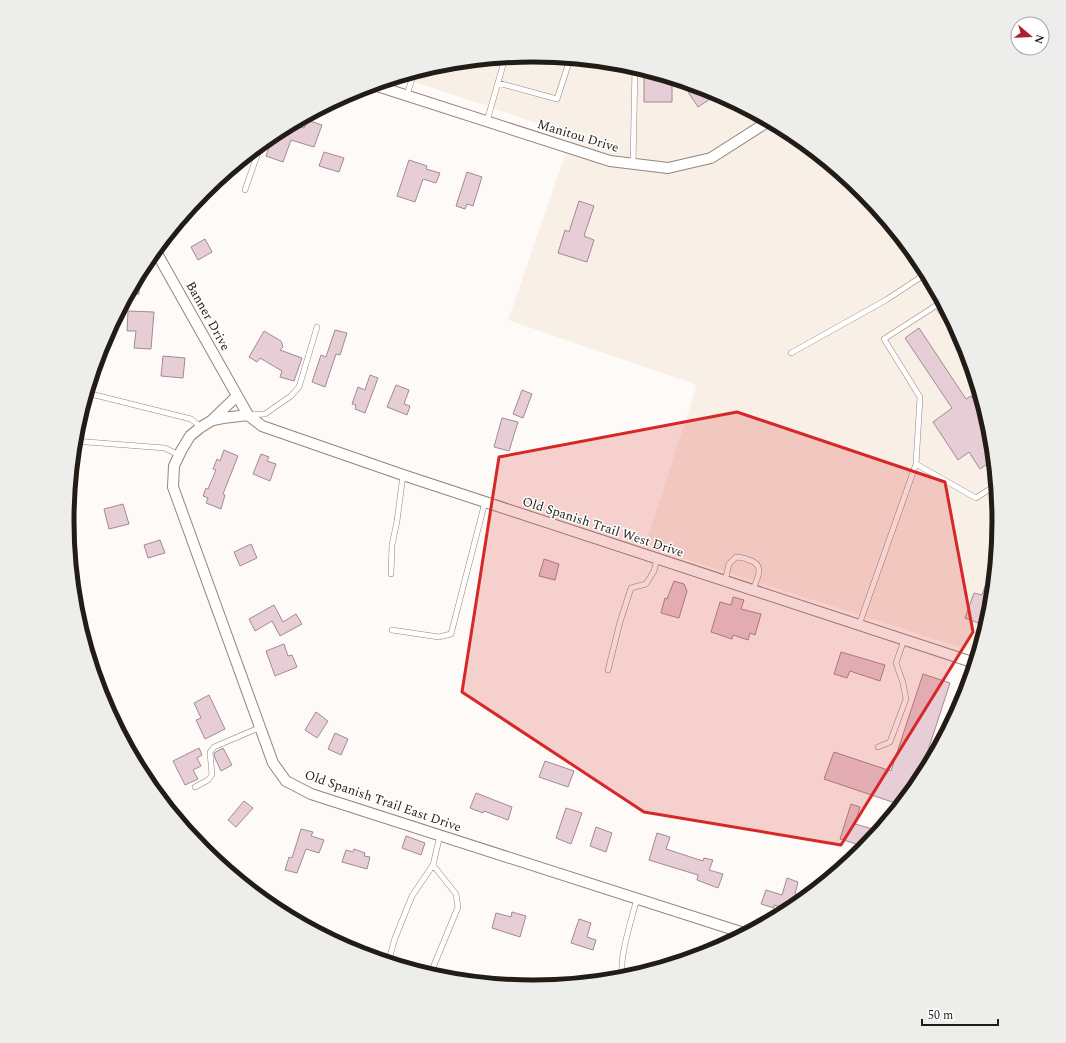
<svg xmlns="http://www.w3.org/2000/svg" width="1066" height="1043" viewBox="0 0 1066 1043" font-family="Spectral,serif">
<rect width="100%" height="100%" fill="#fefaf7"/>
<path fill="#f8efe6" d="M533 55 624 64 712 91 792 134 863 192 921 263 964 343 991 431 999 522 990 613 978 653 645 546 697 385 508 320 572 135 400 77 442 64Z"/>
<path fill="#e7ced6" stroke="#a28a91" d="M644 70 672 78V102H644Z
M697 86 712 91 718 94 698 107 688 92Z
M307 120 322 125 314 147 291 140 283 162 266 156 273 134 291 124 304 128Z
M324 152 344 158 339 172 319 166Z
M409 160 427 166 426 169 440 173 436 183 423 179 415 202 397 196Z
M467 172 482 177 473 206 467 204 465 209 456 206Z
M579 201 594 206 584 236 594 240 587 262 558 253 565 230 569 232Z
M205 239 212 252 198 260 191 247Z
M140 273 139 294H128Z
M128 311 154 312 151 349 134 348 136 331H127Z
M919 328 966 399 971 396 972 398 975 396 984 409 991 431 993 460 980 469 969 452 958 460 933 422 952 408 905 338Z
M335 330 347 333 340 355 336 354 325 387 312 382 321 355 326 357Z
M264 331 281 341 283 347 280 350 302 358 294 381 280 377 282 371 260 358 257 362 249 357Z
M163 356 185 358 183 378 161 376Z
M370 375 378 378 365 413 355 409 356 405 352 404 358 387 365 390Z
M396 385 409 390 404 404 410 406 407 415 387 407Z
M522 390 532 394 523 418 513 414Z
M502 418 518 422 509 451 494 447Z
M224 450 238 456 223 494 225 495 221 509 206 503 208 498 203 496 206 488 208 489 216 470 213 469 217 459 220 461Z
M261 454 269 457 267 461 276 464 270 481 253 474Z
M123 504 129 524 109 529 104 509Z
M160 540 165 553 148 558 144 545Z
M251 544 257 558 240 566 234 552Z
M544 559 559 564 555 580 539 576Z
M992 566H995L993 587 981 624 965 618 974 593 982 595Z
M674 581 684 584 687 591 679 618 661 613 665 598 667 599Z
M733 597 744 600 741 609 761 614 755 635 750 633 748 640 733 635 732 639 711 632 720 602 731 605Z
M274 605 283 622 296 614 302 624 280 636 272 621 255 631 249 619Z
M284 644 288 656 292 655 297 667 275 676 266 651Z
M841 652 885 665 880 681 850 671 847 678 834 674Z
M923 674 950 683 916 787 901 805 824 779 834 752 891 771Z
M209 695 225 729 205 739 196 720 201 718 194 703Z
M316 712 328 721 317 738 305 730Z
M335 733 348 739 341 755 328 749Z
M199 748 202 755 197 758 201 766 193 770 198 779 185 785 173 761Z
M223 748 232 765 221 771 215 758 214 753Z
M545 761 574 771 568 787 539 777Z
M476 793 512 807 508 820 484 811 483 813 470 808Z
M244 801 253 808 236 827 228 820Z
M851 804 860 807 855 824 873 829 866 847 840 839Z
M566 808 582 813 571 844 556 838Z
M596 827 612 833 606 852 590 846Z
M301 829 313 832 311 836 324 840 319 853 306 849 297 873 285 870 289 857 292 858Z
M657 833 670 837 666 849 703 861 704 858 713 860 709 870 723 874 718 888 697 880 698 875 649 860Z
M406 836 425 843 421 855 402 848Z
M354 849 365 853 364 856 370 857 367 869 342 862 346 850 353 852Z
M787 878 798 882 795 894 806 898 791 910 774 905V908L761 904 766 890 782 895Z
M512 912 526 916 520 937 492 928 496 913 511 917Z
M579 919 591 923 587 937 596 940 593 950 571 943Z"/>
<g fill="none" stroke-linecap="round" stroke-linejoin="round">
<defs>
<path id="service" d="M498 83 557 99 570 59
M407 95 414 72
M487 121 505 58
M633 164 635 67
M245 190 261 144
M791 353 886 300 927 273
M87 393 191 419 201 427
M249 415 265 414 291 396 299 387 317 327
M74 441 165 448 179 455
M916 464 920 397 884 339 937 305 966 349
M391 574 392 545 397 521 403 475
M725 581 729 564 736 557C741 557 744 558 749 560 766 565 757 578 753 590
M859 625 916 464 976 498 996 485
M392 630 439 637 451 634 485 502
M608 670 620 622 631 588 646 584 654 571 657 559
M878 747 890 742 906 699 903 683 896 663 904 640
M195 787 208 780 212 775 210 752 214 747 261 727
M388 963 395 938 412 896 433 865 440 835
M430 975 458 907 456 894 433 865
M624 979C616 965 633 915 637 898"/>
<path id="minor" d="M374 85 610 161 668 168 711 158 769 121
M155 250 248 415 262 426 403 475 975 663
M237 396 211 421 201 427 190 436 181 451 174 466 173 487 273 763 286 781 311 794 747 934
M213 420 223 418 248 415"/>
</defs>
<use href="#service" stroke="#968577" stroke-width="6"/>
<use href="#minor" stroke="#968577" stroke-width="12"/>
<use href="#service" stroke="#fff" stroke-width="5"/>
<use href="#minor" stroke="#fff" stroke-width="10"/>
</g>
<path fill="#d62828" fill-opacity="0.2" stroke="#d62828" stroke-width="3" stroke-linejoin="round" d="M737 412 945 482 973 632 841 845 644 812 462 692 499 457Z"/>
<g text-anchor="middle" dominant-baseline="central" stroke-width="3" stroke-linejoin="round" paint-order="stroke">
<g font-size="13" fill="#221c16" stroke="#fff">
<text transform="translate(578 136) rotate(17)">Manitou Drive</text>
<text transform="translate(208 316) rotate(61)">Banner Drive</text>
<text transform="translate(603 527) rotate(18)">Old Spanish Trail West Drive</text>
<text transform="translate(383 801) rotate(19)">Old Spanish Trail East Drive</text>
</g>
</g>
<path d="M0 0H1066V1043H0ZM74 521a459 459 0 1 1 918 0a459 459 0 1 1-918 0Z" fill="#ededec" fill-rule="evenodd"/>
<path fill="none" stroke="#221c16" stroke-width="5" d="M74 521a459 459 0 1 1 918 0a459 459 0 1 1-918 0Z"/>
<g transform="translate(1030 36) rotate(109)"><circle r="19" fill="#ffffff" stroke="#a7a4a2"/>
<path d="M0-3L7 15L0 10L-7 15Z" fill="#b11f2c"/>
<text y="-6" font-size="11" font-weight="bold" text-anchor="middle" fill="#221c16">N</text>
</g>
<path d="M922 1019v6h76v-6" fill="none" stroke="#221c16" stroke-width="2"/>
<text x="928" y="1019" font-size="12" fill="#221c16" stroke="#ffffff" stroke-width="3" paint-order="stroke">50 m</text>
</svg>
